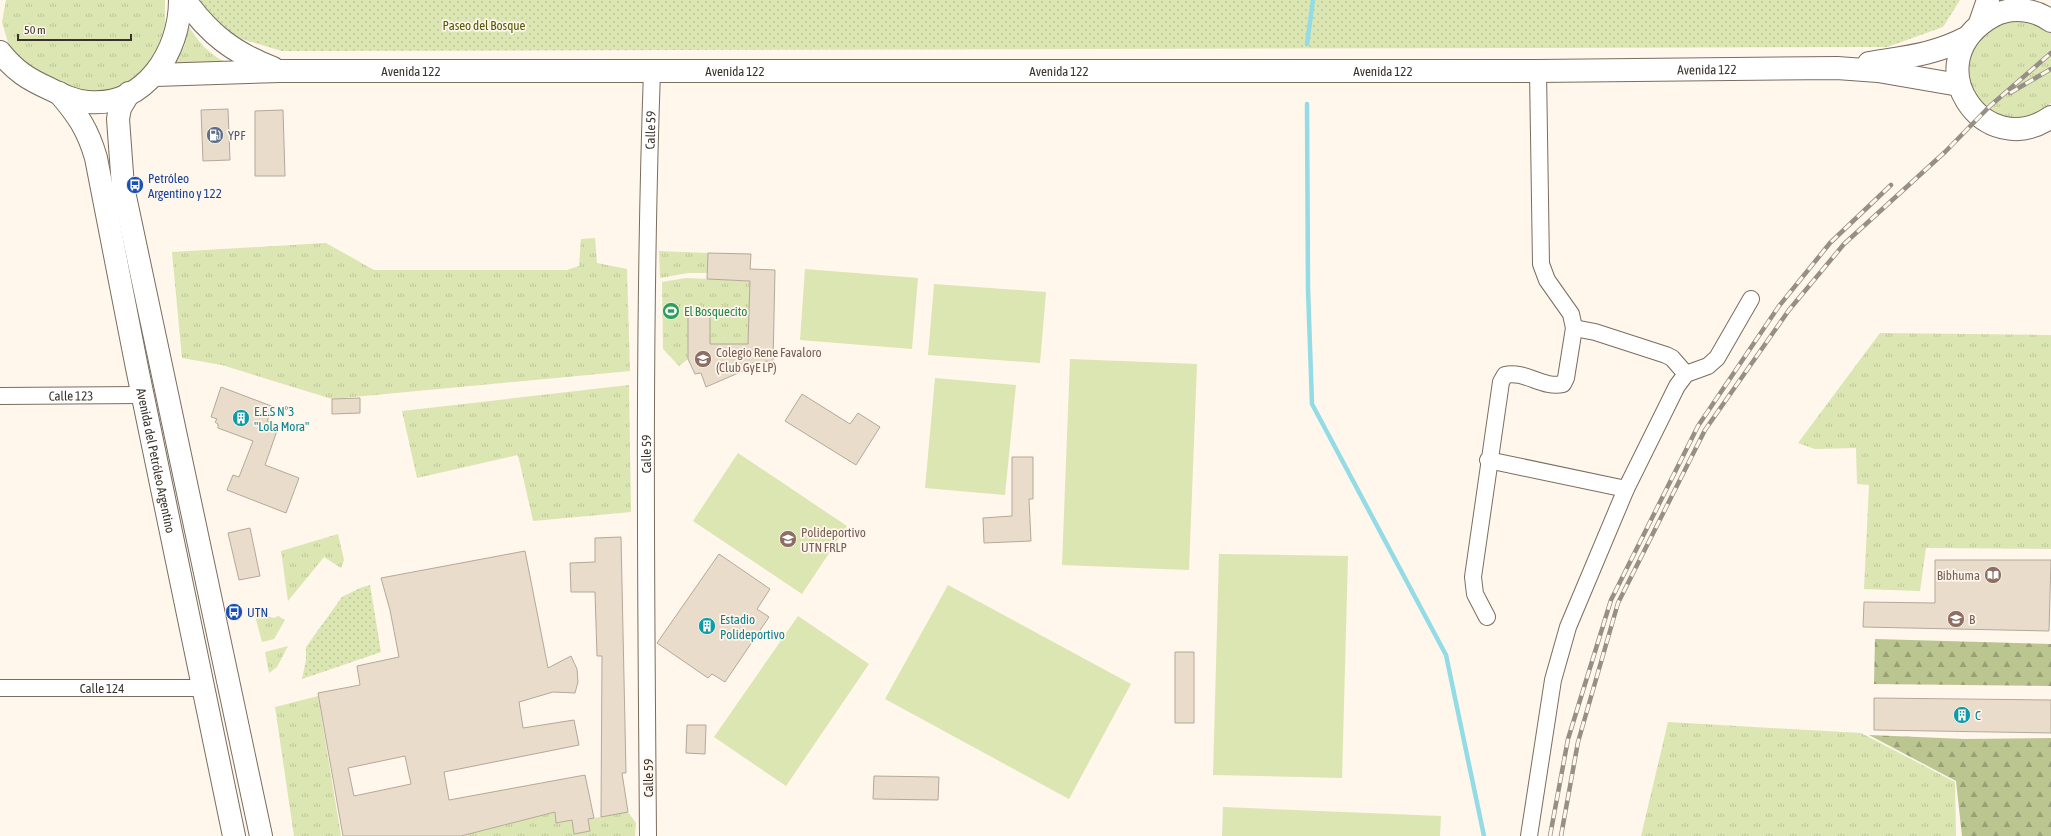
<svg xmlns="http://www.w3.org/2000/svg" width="2051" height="836" viewBox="0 0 2051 836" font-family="'Asap Condensed',sans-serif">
<defs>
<pattern id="grass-tufts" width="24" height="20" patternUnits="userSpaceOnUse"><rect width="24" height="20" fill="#dbe6b2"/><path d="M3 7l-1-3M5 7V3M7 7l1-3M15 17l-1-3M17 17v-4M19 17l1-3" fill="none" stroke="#bdc699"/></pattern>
<pattern id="forest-firs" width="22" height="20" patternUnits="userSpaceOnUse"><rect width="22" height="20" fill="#bac58f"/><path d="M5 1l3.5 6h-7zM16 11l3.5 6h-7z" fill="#98a175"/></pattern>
<pattern id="park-dots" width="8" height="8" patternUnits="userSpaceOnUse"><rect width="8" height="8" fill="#dbe6b2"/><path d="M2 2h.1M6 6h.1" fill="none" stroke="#bdc699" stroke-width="1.8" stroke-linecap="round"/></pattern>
</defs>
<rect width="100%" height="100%" fill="#fff6ec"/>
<path fill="url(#grass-tufts)" d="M6 0H165V25L156 54 140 74 116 91 86 93 59 86 11 53 2 22Z
M2020 16 2051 31V103C2046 107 2041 112 2036 114 2014 123 1982 117 1971 94 1967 86 1966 67 1964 58L1984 26Z
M189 27C205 52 216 59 244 70L173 65 184 47Z
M595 238 597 263 627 269 630 371 332 399 222 365 182 358 172 252 326 243 374 270H567L579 266 581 239Z
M659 251 708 253 707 273H688L660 278Z
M686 278 750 281 748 344H710V314H688V359L679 366 663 349 662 282Z
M1880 333 2051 335V549L1926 548 1920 591 1864 589 1869 485 1857 484 1856 448 1815 449 1798 443Z
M629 385 631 512 533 521 518 455 417 478 402 411Z
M338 534 344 560 341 568 324 557 288 601 281 551Z
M254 612 274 618 278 616 285 620 274 639 262 642Z
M288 646 277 667 269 673 265 652Z
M318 696 341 836H294L275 707Z
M1668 722 1861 733 1955 782 1956 836H1641Z
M555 812 557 823 572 820 574 834 590 831 588 819 628 812 636 823 635 836H461Z"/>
<path fill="url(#forest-firs)" d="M1875 639 2051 644V686L1874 684Z
M1869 735 1965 739 2051 738V836H1962L1956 781Z"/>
<path fill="url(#park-dots)" d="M200 0H1960L1943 27 1887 47 282 51 225 34Z
M370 585 381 652 302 679 306 660V647L342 597 360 588Z"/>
<path fill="#dbe6b2" d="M805 269 918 278 912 349 800 340Z
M934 284 1046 292 1040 363 928 355Z
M1070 359 1197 364 1189 570 1062 565Z
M935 378 1016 385 1005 495 925 488Z
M738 453 847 526 802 594 693 521Z
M1219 554 1348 556 1342 778 1213 775Z
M948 585 1131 684 1069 799 885 699Z
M798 616 869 664 786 786 714 737Z
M1223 807 1441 816 1440 836H1222Z"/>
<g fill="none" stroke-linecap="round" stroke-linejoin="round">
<path stroke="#93dce6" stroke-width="4.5" d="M1307 44 1313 0
M1307 104 1308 289 1312 404 1446 655 1484 836"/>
</g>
<path fill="#eadcca" stroke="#b6a898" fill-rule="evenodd" d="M228 109 230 160 203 161 201 110Z
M283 110 285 176H255V111Z
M708 253 751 254 750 269 775 270 773 362 766 361 706 387 701 373 695 374 688 359V314H710V344H748L750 281 707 279Z
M221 387 274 407 267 421 279 425 265 465 299 478 286 513 227 490 233 475 239 477 253 441 218 428V424L215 422 217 419 211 417Z
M802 394 850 424 858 413 880 427 856 465 785 421Z
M360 398V413L332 414V399Z
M1012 457H1033V499H1029L1031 541 984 543 983 518 1012 516Z
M250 528 260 576 239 580 228 533Z
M621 537 626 773H622L628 812 601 817 602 656H597L595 592H571L570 563 595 562V538Z
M525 551 548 668 571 656 577 669 578 682 575 693 553 692 519 702 523 728 574 720 579 745 444 772 449 800 585 775 594 818 588 819 590 831 574 834 572 820 556 823 555 812 461 836H343L318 693 360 685 357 666 399 657 390 610 381 578ZM405 756 411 784 354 796 348 768Z
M719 554 770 589 757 609 769 617 725 682 712 674 708 678 657 643Z
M1935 560H2051L2049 631 1863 627 1864 602 1935 603Z
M1175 652H1194V723H1175Z
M1874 698 2051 700V733L1874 730Z
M687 725H706L705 754 686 753Z
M874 776 939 777 938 800 873 799Z"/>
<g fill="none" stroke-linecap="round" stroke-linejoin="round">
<defs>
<g id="minor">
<path d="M1574 328 1595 332 1666 355 1672 358 1686 374"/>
<path id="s1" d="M0 396 143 395"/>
<path d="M1488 460 1626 489"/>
<path d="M1487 617 1475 594 1473 577 1501 382 1505 375C1525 370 1543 389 1563 384L1566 378 1574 328 1571 314 1547 280 1541 264 1538 71"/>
<path id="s2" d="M0 688H203"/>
<path id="s3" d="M648 836C646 581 643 326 652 71"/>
<path d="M1529 836 1553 680 1568 627 1626 489 1677 386 1686 374 1708 366 1717 358 1751 299"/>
</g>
<path id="secondary" d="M1980 23 1988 0"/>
<g id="primary">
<path id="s4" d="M59 93C78 115 88 130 96 158L137 368 234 836"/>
<path d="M129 93 120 108 118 119 123 187 261 836"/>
</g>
<g id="trunk">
<path d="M185 0C209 34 234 53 273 68"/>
<path d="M2051 21C2035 9 2011 6 1993 16 1913 61 1984 164 2051 117"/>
<path d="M0 52C15 71 28 79 50 89 62 95 74 101 88 102 145 107 180 52 180 0"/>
<path d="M1869 63C1905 57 1933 55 1966 38"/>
<path id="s5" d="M155 75 280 71H1538L1837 68 1878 71 1959 85"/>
</g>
</defs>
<use href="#minor" stroke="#7a6d5e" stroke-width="18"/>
<use href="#secondary" stroke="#7a6d5e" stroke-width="24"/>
<use href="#primary" stroke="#7a6d5e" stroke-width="24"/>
<use href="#trunk" stroke="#7a6d5e" stroke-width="24"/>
<use href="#minor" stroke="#fff" stroke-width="16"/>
<use href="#secondary" stroke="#fff" stroke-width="22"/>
<use href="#primary" stroke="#fff" stroke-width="22"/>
<use href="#trunk" stroke="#fff" stroke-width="22"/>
<defs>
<path id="rail" d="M2010 93 2051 69
M1550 836 1568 739 1611 600 1698 426 1779 306 1830 243 1891 185
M1561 836 1578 742 1618 603 1705 430 1789 310 1844 244 1945 152 1990 106 2051 53"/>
</defs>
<use href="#rail" stroke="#968f86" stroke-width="4.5"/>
<use href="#rail" stroke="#fff6ec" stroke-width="3" stroke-dasharray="9" stroke-linecap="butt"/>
</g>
<defs>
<symbol id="fuel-disc" viewBox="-11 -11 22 22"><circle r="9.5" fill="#5c6f8a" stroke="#fff6ec"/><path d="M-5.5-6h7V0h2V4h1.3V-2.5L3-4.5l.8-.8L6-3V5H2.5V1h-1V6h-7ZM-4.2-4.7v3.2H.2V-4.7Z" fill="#fff"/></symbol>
<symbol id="bus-disc" viewBox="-11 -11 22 22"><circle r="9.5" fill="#1a4fb4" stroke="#fff6ec"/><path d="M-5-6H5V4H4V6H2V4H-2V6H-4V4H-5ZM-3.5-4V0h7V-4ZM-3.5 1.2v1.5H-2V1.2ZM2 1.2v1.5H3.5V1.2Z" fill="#fff"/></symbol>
<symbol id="stadium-disc" viewBox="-11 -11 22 22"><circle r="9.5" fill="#2e9e5b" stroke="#fff6ec"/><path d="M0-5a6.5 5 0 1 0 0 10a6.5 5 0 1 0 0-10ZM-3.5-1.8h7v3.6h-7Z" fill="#fff"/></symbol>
<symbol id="school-disc" viewBox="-11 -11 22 22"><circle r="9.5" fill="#8d6e63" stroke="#fff6ec"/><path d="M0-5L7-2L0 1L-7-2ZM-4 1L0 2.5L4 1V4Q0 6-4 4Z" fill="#fff"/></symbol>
<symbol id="building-disc" viewBox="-11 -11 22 22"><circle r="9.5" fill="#0f9aa8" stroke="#fff6ec"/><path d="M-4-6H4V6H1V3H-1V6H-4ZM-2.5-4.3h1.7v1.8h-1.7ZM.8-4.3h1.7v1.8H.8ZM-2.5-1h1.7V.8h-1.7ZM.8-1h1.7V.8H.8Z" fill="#fff"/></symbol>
<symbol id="university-disc" viewBox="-11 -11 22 22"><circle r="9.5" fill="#8d6e63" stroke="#fff6ec"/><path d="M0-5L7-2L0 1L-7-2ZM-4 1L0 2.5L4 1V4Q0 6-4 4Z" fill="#fff"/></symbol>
<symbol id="library-disc" viewBox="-11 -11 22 22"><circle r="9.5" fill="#8d6e63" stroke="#fff6ec"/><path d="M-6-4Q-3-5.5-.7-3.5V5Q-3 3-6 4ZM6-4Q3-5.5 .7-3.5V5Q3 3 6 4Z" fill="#fff"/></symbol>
</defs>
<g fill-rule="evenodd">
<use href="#fuel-disc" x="205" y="125" width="20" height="20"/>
<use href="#bus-disc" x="125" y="175" width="20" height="20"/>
<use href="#stadium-disc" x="661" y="301" width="20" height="20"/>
<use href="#school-disc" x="693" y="349" width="20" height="20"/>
<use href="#building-disc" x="231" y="408" width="20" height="20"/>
<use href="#university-disc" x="778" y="529" width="20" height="20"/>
<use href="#library-disc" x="1983" y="565" width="20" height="20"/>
<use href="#bus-disc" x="224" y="602" width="20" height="20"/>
<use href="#university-disc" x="1946" y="609" width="20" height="20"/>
<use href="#building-disc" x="697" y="616" width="20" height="20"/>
<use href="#building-disc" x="1952" y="705" width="20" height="20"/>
</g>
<g text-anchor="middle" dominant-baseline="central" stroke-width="3.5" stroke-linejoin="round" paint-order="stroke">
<g font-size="13" fill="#525c02" stroke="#fff6ec">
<text x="484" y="25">Paseo del Bosque</text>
</g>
<g font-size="13" fill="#38322b" stroke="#fff6ec">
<text stroke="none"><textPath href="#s5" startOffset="1552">Avenida 122</textPath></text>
<text stroke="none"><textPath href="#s5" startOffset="256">Avenida 122</textPath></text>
<text stroke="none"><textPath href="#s5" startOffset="904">Avenida 122</textPath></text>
<text stroke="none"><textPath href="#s5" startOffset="1228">Avenida 122</textPath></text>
<text stroke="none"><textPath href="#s5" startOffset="580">Avenida 122</textPath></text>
<text stroke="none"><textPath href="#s3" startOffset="706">Calle 59</textPath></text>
<text stroke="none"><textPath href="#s1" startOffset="71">Calle 123</textPath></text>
<text stroke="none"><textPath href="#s3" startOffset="382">Calle 59</textPath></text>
<text stroke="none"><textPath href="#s4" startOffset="384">Avenida del Petróleo Argentino</textPath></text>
<text stroke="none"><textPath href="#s2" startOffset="102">Calle 124</textPath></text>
<text transform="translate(648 778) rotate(-90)">Calle 59</text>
</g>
<g font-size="13" fill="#4e5e75" stroke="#fff6ec" text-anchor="start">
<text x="228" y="135">YPF</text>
</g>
<g font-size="13" fill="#164399" stroke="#fff6ec" text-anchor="start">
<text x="148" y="178">Petróleo<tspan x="148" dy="15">Argentino y 122</tspan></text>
<text x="247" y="612">UTN</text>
</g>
<g font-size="13" fill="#27864d" stroke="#fff6ec" text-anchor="start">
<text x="684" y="311">El Bosquecito</text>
</g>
<g font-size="13" fill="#785e54" stroke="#fff6ec" text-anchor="start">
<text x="716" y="352">Colegio Rene Favaloro<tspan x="716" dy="15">(Club GyE LP)</tspan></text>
<text x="801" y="532">Polideportivo<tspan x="801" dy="15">UTN FRLP</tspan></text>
<text x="1980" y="575" text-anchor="end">Bibhuma</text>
<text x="1969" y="619">B</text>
</g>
<g font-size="13" fill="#0d838f" stroke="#fff6ec" text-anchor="start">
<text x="254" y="411">E.E.S Nº3<tspan x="254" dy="15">"Lola Mora"</tspan></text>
<text x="720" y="619">Estadio<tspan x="720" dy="15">Polideportivo</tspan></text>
<text x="1975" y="715">C</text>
</g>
</g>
<path d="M18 34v6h113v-6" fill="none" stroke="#38322b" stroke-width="2"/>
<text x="24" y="34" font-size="12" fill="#38322b" stroke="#fff6ec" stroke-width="3" paint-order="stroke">50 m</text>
</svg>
